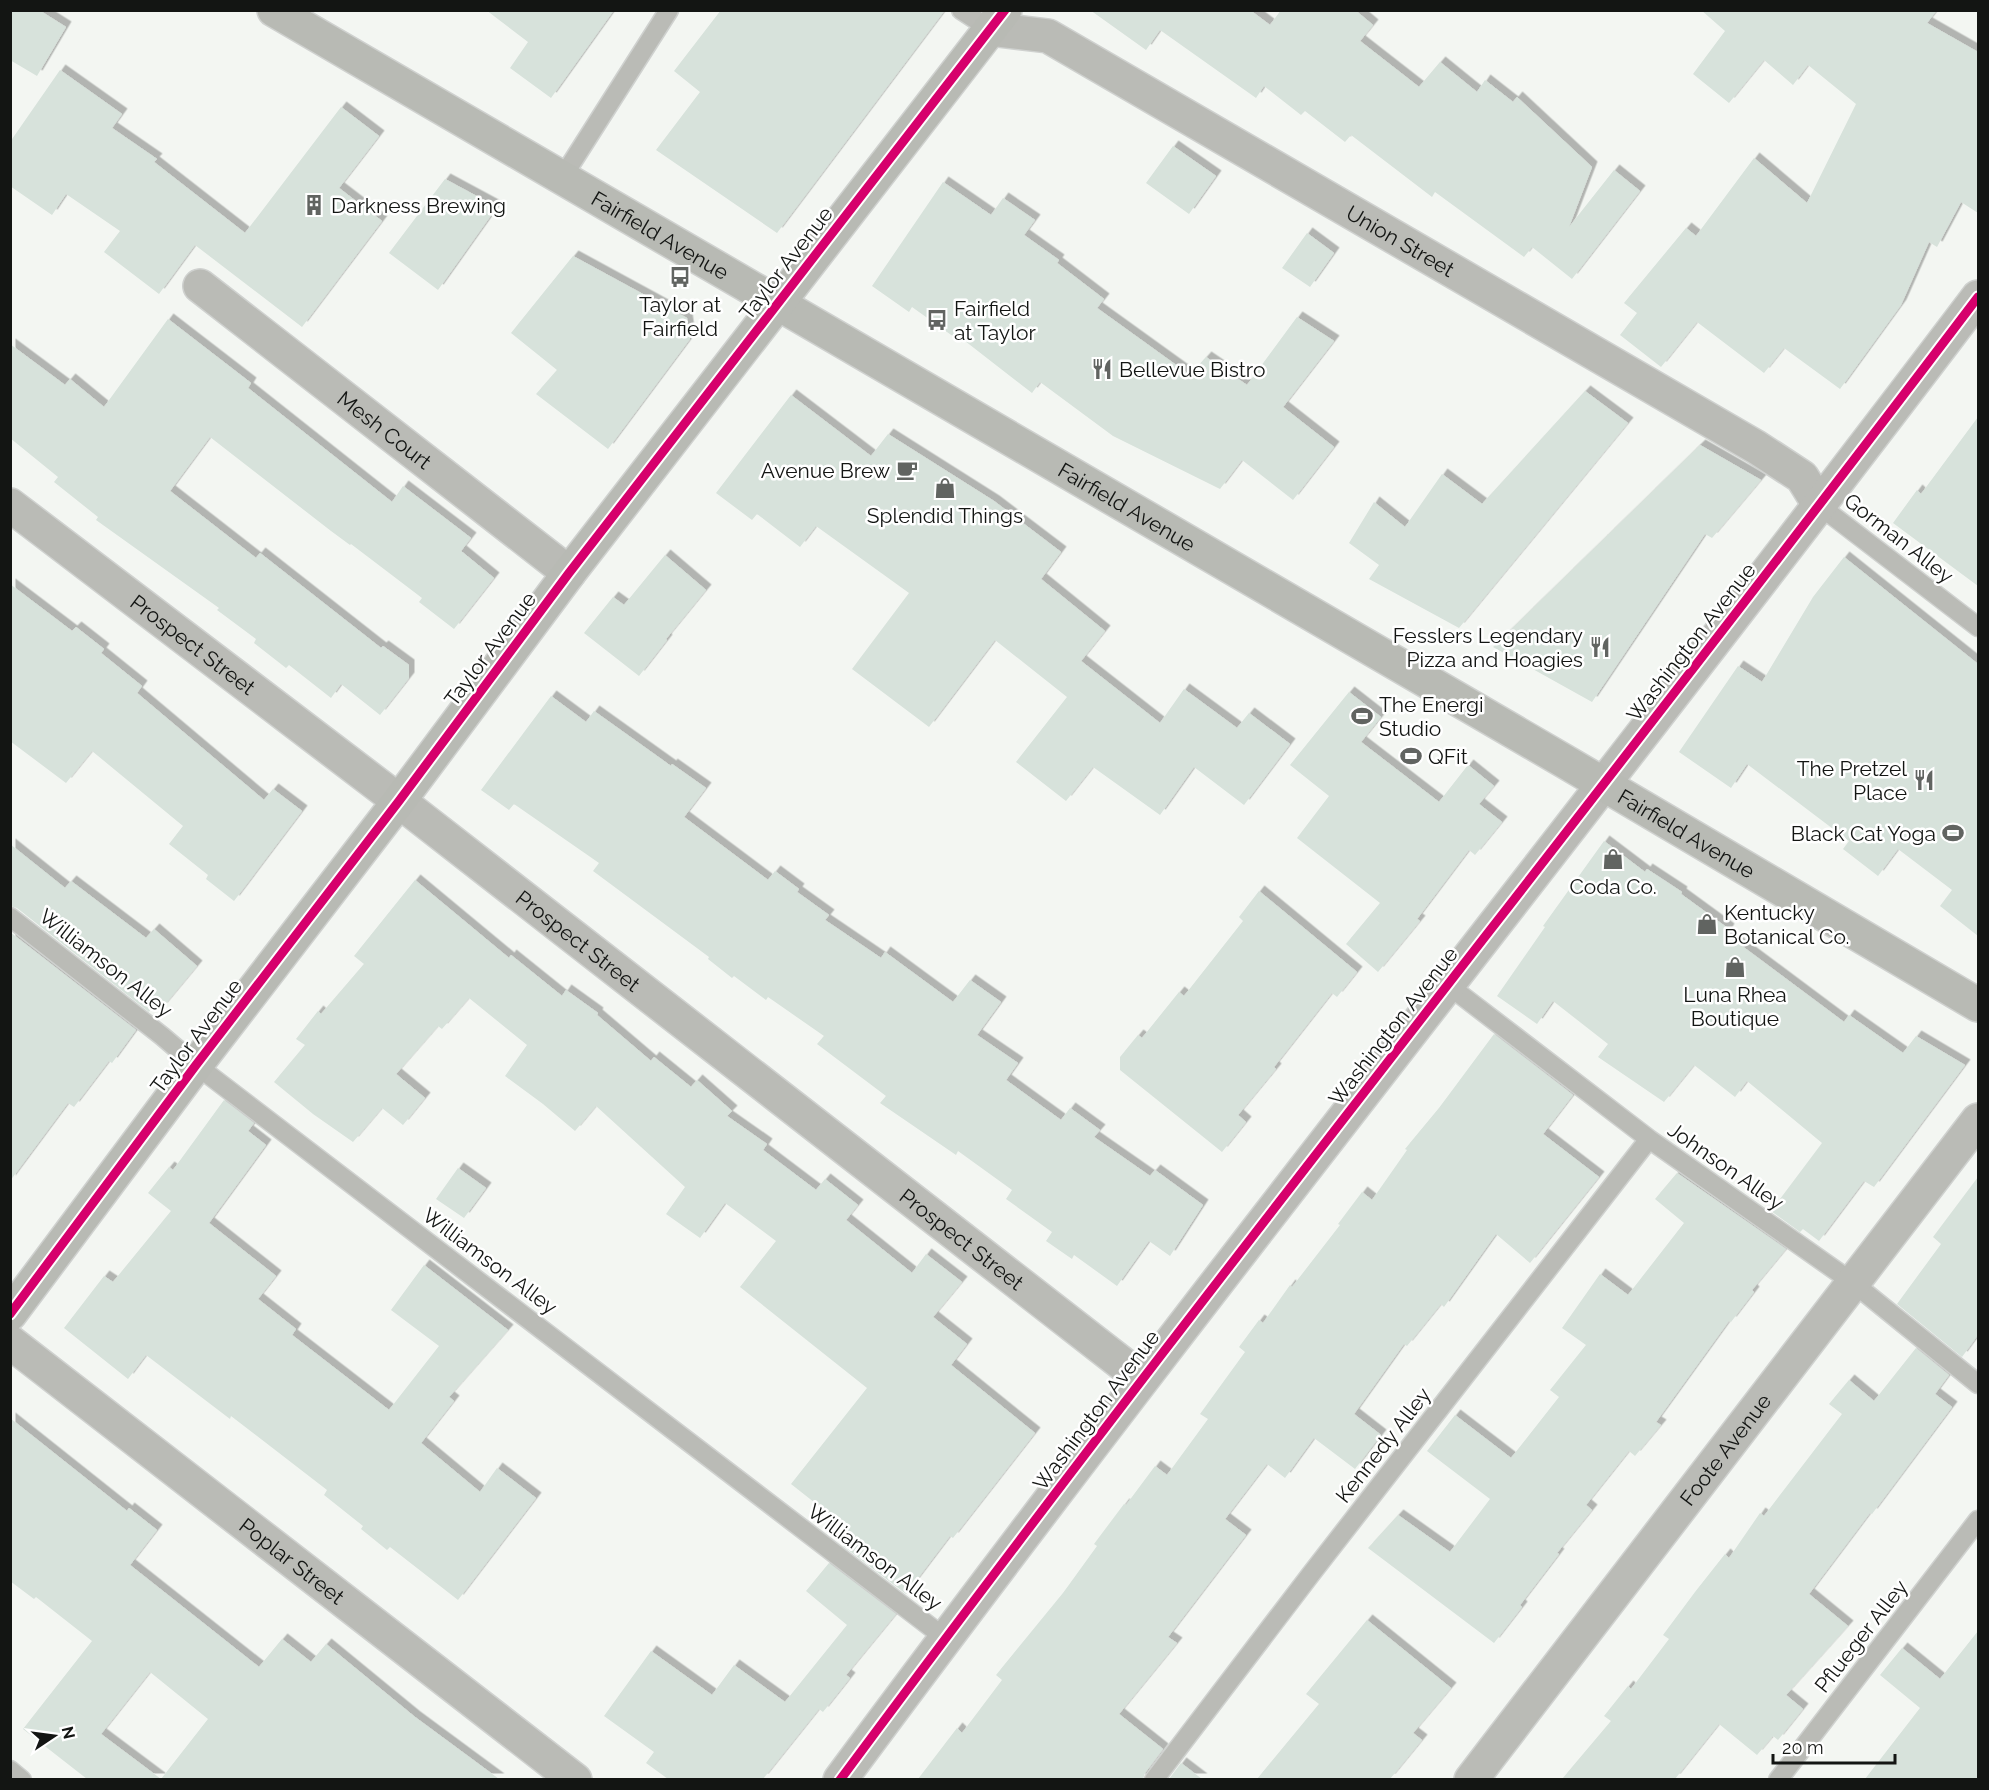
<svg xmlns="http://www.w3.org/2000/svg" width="1989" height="1790" viewBox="0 0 1989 1790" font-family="Raleway,sans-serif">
<defs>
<filter id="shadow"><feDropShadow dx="5.5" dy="-5.5" stdDeviation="0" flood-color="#0004"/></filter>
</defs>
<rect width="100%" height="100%" fill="#f3f6f2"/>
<path fill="#d7e2db" filter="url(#shadow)" d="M10 10H39L66 27 37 76 10 60Z
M486 10H614L551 98 510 68 528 42Z
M721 10H945L777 233 656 150 700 92 674 71Z
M1090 10H1250L1270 25 1281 10H1355L1373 25 1360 41 1419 87 1440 62 1477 92 1485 80 1513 102 1517 97 1592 167 1569 227 1614 170 1640 191 1572 279 1532 247 1524 257 1435 192 1432 197 1351 135 1345 142 1305 111 1301 115 1264 86 1256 98 1160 30 1146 50Z
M1701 10H1937L1927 23 1978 52V213L1961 202 1937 247 1929 242 1901 305 1840 389 1784 348 1764 373 1697 322 1661 367 1620 335 1637 313 1624 303 1686 228 1696 236 1754 158 1807 203 1856 104 1808 65 1793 85 1764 60 1729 103 1693 74 1725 31Z
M60 70 122 114 112 128 157 159 154 162 245 233 341 107 379 136 339 188 382 221 302 327 195 245 159 294 104 252 120 231 66 194 52 215 10 186V142Z
M1173 146 1216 176 1189 214 1146 183Z
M445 179 497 207 438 290 389 253Z
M943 182 991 215 1003 198 1035 220 1024 235 1059 260 1057 263 1104 299 1097 308 1190 375 1206 357 1247 385 1297 317 1334 341 1283 407 1334 447 1293 500 1242 460 1220 489 1113 436 1040 382 1032 393 956 334 954 337 912 307 909 312 872 286Z
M1307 233 1334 253 1310 287 1282 268Z
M573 256 687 318 690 339 608 449 536 394 557 370 511 333Z
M168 319 251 383 248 388 392 502 403 486 471 538 461 551 494 578 454 629 419 602 422 598 351 544 350 545 331 531 210 437 170 491 256 558 260 553 381 648 383 646 409 665V678L380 715 341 684 331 698 289 665 286 668 254 643 256 639 217 610 219 608 96 520 98 517 54 482 58 477 10 438V344L65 385 70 379 104 407Z
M1585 391 1628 423 1459 628 1369 579 1379 565 1349 543 1374 502 1405 527 1442 474 1482 504Z
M791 395 871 456 888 434 994 501 1061 552 1041 579 1105 631 1081 661 1160 723 1184 689 1237 728 1249 713 1290 744 1244 805 1194 767 1160 815 1093 767 1066 801 1016 762 1067 697 995 640 929 727 852 669 909 593 816 526 800 547 757 514 752 520 716 493Z
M1978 417V586L1893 523 1917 490 1921 494Z
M1700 445 1761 480 1712 538 1705 534 1592 702 1493 647Z
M665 555 706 590 666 639 667 640 639 676 584 633 613 597 624 605Z
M1844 557 1978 664V936L1940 906 1952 890 1898 849 1878 876 1843 849 1849 841 1747 764 1731 788 1679 752 1738 666 1762 682 1813 597Z
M10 584 72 631 76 627 104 649 101 653 142 686 137 693 264 800 273 789 302 811 234 901 206 879 208 875 169 844 183 826 92 751 66 783 10 741Z
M1349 692 1381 717 1361 742 1439 802 1468 765 1494 786 1479 804 1502 822 1475 855 1469 850 1417 919 1420 921 1378 972 1346 944 1380 903 1297 838 1329 796 1290 765Z
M551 696 586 722 594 711 671 766 672 764 706 788 684 817 768 880 775 871 799 889 797 892 829 915 825 920 881 958 885 952 953 1002 970 980 1001 1002 977 1035 1018 1063 1006 1080 1061 1120 1070 1108 1100 1130 1094 1137 1150 1176 1155 1170 1203 1205 1170 1256 1149 1241 1117 1286 1074 1255 1072 1259 1046 1241 1052 1232 1006 1199 1012 1190 958 1151 956 1155 880 1103 886 1096 817 1044 824 1036 768 997 766 1000 734 976 732 978 708 959 709 957 593 871 599 863 514 804 509 810 481 790Z
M1604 841 1645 872 1647 869 1682 892 1681 894 1729 929 1726 934 1844 1022 1849 1015 1903 1053 1916 1036 1965 1065 1874 1187 1864 1181 1819 1241 1803 1229 1800 1232 1771 1211 1822 1143 1747 1081 1735 1097 1694 1065 1664 1102 1598 1057 1608 1044 1553 1001 1537 1024 1497 996 1545 927 1543 926Z
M10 844 65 888 71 881 146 938 154 929 197 966 162 1008 155 1002 149 1012 17 908 10 906Z
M415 880 509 958 511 955 562 996 566 990 598 1013 597 1015 651 1061 654 1057 691 1087 697 1080 732 1111 727 1116 767 1144 763 1150 816 1190 825 1179 858 1205 846 1220 912 1273 926 1254 962 1282 933 1317 967 1344 951 1365 1035 1433 953 1538 950 1536 906 1594 843 1546 852 1535 842 1527 843 1525 791 1484 867 1388 740 1287 776 1241 725 1203 700 1238 666 1214 685 1187 596 1106 575 1131 543 1104 505 1076 527 1045 469 998 442 1029 438 1026 396 1074 425 1098 403 1125 382 1108 353 1142 313 1114 274 1082 305 1045 296 1039 318 1011 321 1014 364 964 354 956Z
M1259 891 1357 972 1337 997 1332 993 1274 1067 1276 1069 1238 1115 1246 1122 1222 1152 1120 1070V1057L1138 1035 1142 1038 1179 992 1184 996 1243 921 1239 917Z
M10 932 136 1030 112 1063 109 1061 74 1107 68 1103 10 1181Z
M1494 1034 1573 1095 1543 1134 1599 1177 1530 1263 1496 1234 1444 1307 1441 1304 1407 1346 1404 1344 1354 1414 1381 1435 1355 1469 1314 1438 1285 1478 1267 1464 1225 1519 1246 1535 1168 1637 1177 1643 1119 1714 1163 1749 1145 1773 1143 1779H918L957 1728 962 1733 1002 1680 996 1675 1063 1593 1097 1546 1094 1544 1124 1504 1126 1505 1155 1466 1167 1475 1208 1419 1200 1414 1245 1352 1239 1347 1259 1320 1263 1323 1290 1285 1292 1287 1340 1225 1338 1224 1362 1192 1372 1200 1407 1150 1405 1149 1439 1108Z
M224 1100 254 1123 248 1131 266 1145 209 1223 276 1276 258 1299 296 1329 292 1335 389 1410 439 1346 391 1310 424 1265 508 1330 449 1397 454 1401 421 1443 480 1492 497 1468 536 1498 458 1600 390 1547 387 1550 361 1529 363 1526 324 1495 327 1490 231 1416 230 1419 146 1355 128 1379 64 1328 104 1276 113 1282 171 1211 148 1193 169 1167 173 1170Z
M458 1168 486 1188 464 1218 436 1199Z
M1677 1173 1786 1249 1752 1290 1754 1292 1731 1322 1729 1321 1656 1422 1661 1425 1635 1456 1629 1451 1586 1505 1592 1510 1557 1553 1559 1554 1520 1605 1522 1607 1494 1643 1368 1548 1398 1515 1450 1552 1490 1499 1427 1451 1455 1415 1511 1458 1559 1397 1550 1390 1586 1345 1562 1328 1600 1274 1628 1295 1684 1223 1655 1199Z
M1978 1177V1335L1962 1357 1897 1304 1941 1244 1933 1237Z
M1916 1348 1949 1375 1935 1394 1952 1407 1872 1514 1870 1513 1809 1594 1848 1626 1786 1695 1803 1709 1778 1740 1773 1736 1757 1755 1719 1724 1675 1779H1562L1611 1721 1604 1716 1628 1686 1631 1689 1669 1639 1663 1635 1695 1592 1725 1554 1729 1558 1760 1513 1764 1516 1842 1414 1829 1404 1849 1380 1874 1401Z
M10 1418 127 1511 129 1508 157 1530 130 1565 259 1667 282 1639 311 1662 326 1644 415 1717 499 1779H161L208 1719 150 1672 101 1734 161 1779H87L23 1729 92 1641 36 1597 34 1599 10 1581Z
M829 1563 896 1614 846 1675 850 1678 823 1712 819 1709 763 1779H668L646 1763 654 1752 604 1716 651 1651 712 1695 734 1665 785 1702 847 1625 806 1591Z
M1367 1620 1451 1688 1413 1733 1422 1740 1390 1779H1257L1319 1704 1306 1694Z
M1978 1631V1779H1865L1920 1708 1880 1675 1902 1648 1940 1679Z
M1181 1763 1202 1779H1169Z"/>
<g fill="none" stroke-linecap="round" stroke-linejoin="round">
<defs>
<path id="lane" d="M961 10 990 29
M562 178 669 10
M1820 506 1978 627
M10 917 162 1036 196 1065 945 1638
M1448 985 1649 1139 1852 1282 1978 1384
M10 1770 22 1780
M1154 1780 1311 1574 1649 1139
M1778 1780 1978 1520"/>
<g id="street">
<path id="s1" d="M990 29 1048 36 1756 447 1802 477 1820 506"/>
<path id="s2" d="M200 286 569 573"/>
<path id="s3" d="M10 505 399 801 1142 1379"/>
<path id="s4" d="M10 1342 575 1780"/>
<path d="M840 1780C1211 1279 1602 794 1978 297"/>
<path id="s5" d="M1471 1780 1978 1120"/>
</g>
<g id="secondary">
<path id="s6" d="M274 10 1564 761 1978 1005"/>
<path d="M10 1314 196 1065 399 801 569 573 1005 10"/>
</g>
</defs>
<use href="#lane" stroke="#cfd1cf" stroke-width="21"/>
<use href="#street" stroke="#cfd1cf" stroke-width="36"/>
<use href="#secondary" stroke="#cfd1cf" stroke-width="36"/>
<use href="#lane" stroke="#babbb6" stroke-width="18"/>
<use href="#street" stroke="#babbb6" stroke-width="33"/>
<use href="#secondary" stroke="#b8bab4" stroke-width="33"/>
<defs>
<path id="cycleway" d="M10 1314 196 1065 399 801 569 573 1005 10
M840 1780C1211 1279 1602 794 1978 297"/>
</defs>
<use href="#cycleway" stroke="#fff" stroke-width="13"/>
<use href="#cycleway" stroke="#d6006c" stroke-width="9"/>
</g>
<defs>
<symbol id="building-bare" viewBox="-9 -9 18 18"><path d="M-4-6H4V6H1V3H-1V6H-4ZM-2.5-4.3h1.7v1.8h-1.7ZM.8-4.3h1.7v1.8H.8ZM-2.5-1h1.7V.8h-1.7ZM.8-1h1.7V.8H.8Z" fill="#616461" stroke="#fff" stroke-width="2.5" paint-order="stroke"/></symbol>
<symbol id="bus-bare" viewBox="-9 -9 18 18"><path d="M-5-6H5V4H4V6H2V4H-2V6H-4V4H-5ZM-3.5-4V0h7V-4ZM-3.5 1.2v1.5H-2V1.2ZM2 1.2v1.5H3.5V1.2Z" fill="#616461" stroke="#fff" stroke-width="2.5" paint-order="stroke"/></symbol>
<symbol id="restaurant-bare" viewBox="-9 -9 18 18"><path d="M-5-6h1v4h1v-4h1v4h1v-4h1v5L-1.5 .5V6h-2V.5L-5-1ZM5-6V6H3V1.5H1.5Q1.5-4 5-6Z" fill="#616461" stroke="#fff" stroke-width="2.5" paint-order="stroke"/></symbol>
<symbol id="cafe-bare" viewBox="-9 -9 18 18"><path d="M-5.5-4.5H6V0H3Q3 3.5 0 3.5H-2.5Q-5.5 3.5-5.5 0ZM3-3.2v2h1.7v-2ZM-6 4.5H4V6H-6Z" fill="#616461" stroke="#fff" stroke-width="2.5" paint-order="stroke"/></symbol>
<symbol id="shop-bare" viewBox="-9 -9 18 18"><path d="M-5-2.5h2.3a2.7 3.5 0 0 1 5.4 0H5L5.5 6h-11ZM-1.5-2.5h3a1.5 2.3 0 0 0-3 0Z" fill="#616461" stroke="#fff" stroke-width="2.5" paint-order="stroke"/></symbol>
<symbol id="stadium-bare" viewBox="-9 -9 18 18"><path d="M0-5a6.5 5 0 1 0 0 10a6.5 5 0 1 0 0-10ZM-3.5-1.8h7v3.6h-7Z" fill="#616461" stroke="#fff" stroke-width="2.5" paint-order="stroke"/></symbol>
</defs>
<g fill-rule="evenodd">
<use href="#building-bare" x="299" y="190" width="30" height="30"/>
<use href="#bus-bare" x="665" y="262" width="30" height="30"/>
<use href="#bus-bare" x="922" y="305" width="30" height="30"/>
<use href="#restaurant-bare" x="1087" y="354" width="30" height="30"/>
<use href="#cafe-bare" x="892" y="455" width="30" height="30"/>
<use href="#shop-bare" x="930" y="473" width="30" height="30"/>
<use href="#restaurant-bare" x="1585" y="632" width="30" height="30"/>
<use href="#stadium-bare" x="1347" y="701" width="30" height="30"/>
<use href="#stadium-bare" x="1396" y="741" width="30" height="30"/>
<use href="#restaurant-bare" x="1909" y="765" width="30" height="30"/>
<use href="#stadium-bare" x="1938" y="818" width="30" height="30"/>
<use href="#shop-bare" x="1598" y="844" width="30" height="30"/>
<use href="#shop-bare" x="1692" y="909" width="30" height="30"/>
<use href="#shop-bare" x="1720" y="952" width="30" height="30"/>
</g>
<g text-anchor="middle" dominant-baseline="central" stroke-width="5" stroke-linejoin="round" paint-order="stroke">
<g font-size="21" fill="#131513" stroke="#fff" text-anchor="start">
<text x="331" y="205">Darkness Brewing</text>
<text x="680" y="304" text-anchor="middle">Taylor at<tspan x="680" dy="24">Fairfield</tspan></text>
<text x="954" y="308">Fairfield<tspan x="954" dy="24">at Taylor</tspan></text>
<text x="1119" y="369">Bellevue Bistro</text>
<text x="890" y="470" text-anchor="end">Avenue Brew</text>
<text x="945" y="515" text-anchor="middle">Splendid Things</text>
<text x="1583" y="635" text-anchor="end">Fesslers Legendary<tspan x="1583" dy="24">Pizza and Hoagies</tspan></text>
<text x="1379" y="704">The Energi<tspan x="1379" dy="24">Studio</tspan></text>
<text x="1428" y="756">QFit</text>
<text x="1907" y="768" text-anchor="end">The Pretzel<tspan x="1907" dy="24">Place</tspan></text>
<text x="1936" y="833" text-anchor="end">Black Cat Yoga</text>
<text x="1613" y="886" text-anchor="middle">Coda Co.</text>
<text x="1724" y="912">Kentucky<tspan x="1724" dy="24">Botanical Co.</tspan></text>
<text x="1735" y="994" text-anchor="middle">Luna Rhea<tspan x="1735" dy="24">Boutique</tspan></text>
</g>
<g font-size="21" fill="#131513" stroke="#fff">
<text stroke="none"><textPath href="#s6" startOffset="447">Fairfield Avenue</textPath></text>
<text stroke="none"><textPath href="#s1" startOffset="466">Union Street</textPath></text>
<text transform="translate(786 263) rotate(-52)">Taylor Avenue</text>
<text stroke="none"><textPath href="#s2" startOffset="234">Mesh Court</textPath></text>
<text stroke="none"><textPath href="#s6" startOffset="987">Fairfield Avenue</textPath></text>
<text transform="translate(1899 538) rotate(38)">Gorman Alley</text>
<text transform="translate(1691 642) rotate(-52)">Washington Avenue</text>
<text stroke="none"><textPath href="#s3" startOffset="230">Prospect Street</textPath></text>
<text transform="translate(490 649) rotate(-53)">Taylor Avenue</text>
<text stroke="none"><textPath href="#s6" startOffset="1635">Fairfield Avenue</textPath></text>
<text stroke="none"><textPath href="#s3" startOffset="716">Prospect Street</textPath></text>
<text transform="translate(106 963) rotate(38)">Williamson Alley</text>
<text transform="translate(1393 1026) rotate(-52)">Washington Avenue</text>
<text transform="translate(196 1036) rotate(-53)">Taylor Avenue</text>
<text transform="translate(1726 1166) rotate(35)">Johnson Alley</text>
<text stroke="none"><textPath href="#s3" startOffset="1202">Prospect Street</textPath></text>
<text transform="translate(490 1261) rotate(37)">Williamson Alley</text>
<text transform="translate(1096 1410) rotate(-53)">Washington Avenue</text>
<text transform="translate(1383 1445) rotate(-52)">Kennedy Alley</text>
<text stroke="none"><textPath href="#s5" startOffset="417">Foote Avenue</textPath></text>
<text transform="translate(875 1557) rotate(37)">Williamson Alley</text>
<text stroke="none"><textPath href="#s4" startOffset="357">Poplar Street</textPath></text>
<text transform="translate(1861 1636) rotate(-52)">Pflueger Alley</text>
</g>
</g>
<rect width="1989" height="1790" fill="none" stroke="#131513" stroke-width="24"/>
<g transform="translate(54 1736) rotate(77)" stroke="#ffffff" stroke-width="4.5" paint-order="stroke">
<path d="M0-4.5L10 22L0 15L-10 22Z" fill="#131513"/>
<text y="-9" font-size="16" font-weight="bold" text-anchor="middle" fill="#131513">N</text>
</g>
<path d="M1773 1754v9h122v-9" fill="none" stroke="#131513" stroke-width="3"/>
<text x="1782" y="1754" font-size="18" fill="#131513" stroke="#ffffff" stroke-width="4.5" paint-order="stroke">20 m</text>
</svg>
